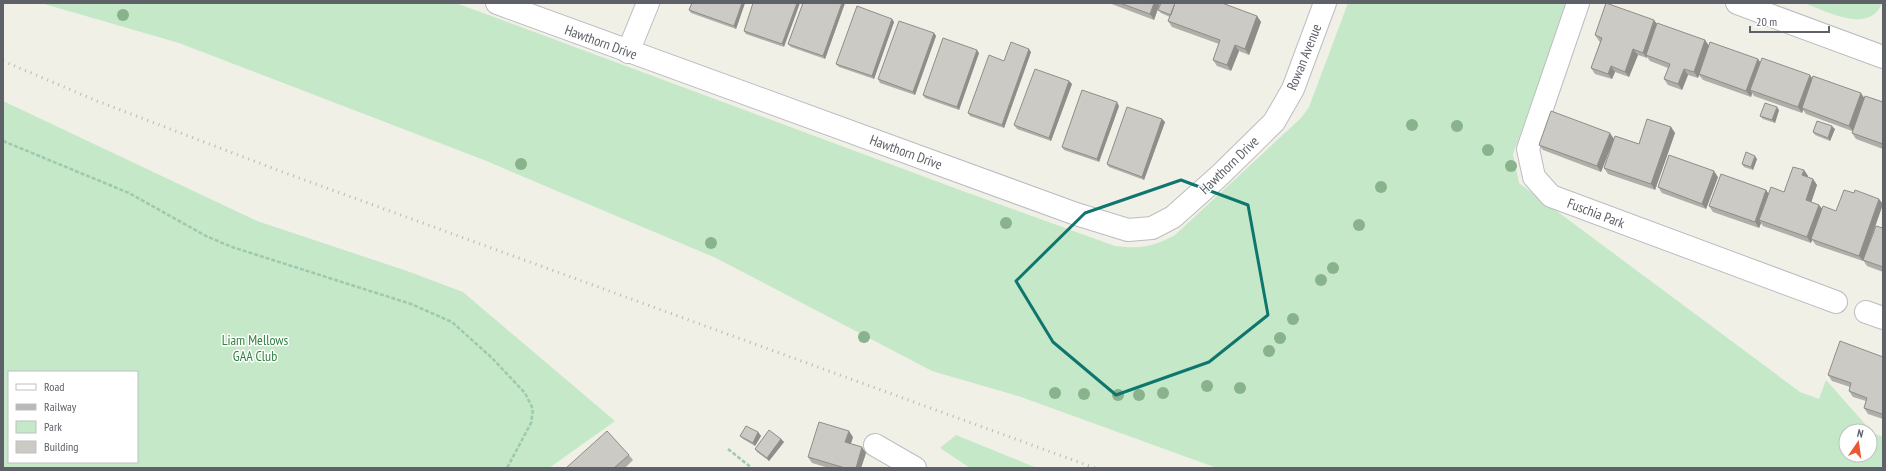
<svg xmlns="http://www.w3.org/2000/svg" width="1886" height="471" viewBox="0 0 1886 471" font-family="'PT Sans Narrow',sans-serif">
<rect width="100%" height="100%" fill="#f0f0e7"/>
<path fill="#c4e8c8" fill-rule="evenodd" d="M41 3H456L960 190 1115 246C1140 249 1153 247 1175 235L1301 118 1309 107 1348 3H1568L1513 154 1519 183 1800 392 1819 399 1826 380 1873 433 1883 437V468H1217L1021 397 932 371 716 258 484 160 179 43ZM1846 431H1870V455H1846Z
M1804 3H1882C1870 35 1826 11 1804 3Z
M3 101 257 221 407 271 463 292 615 421 549 468H3ZM9 372H137V462H9Z
M956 435 1037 468H970L940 448Z"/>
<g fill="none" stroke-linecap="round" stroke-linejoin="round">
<defs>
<path id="minor" d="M497 3 1076 214 1128 230 1152 228 1173 217 1219 176 1274 122 1293 89 1325 3
M1578 3 1528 149 1534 177 1551 196 1836 302
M1737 3 1883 57
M628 52 648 3
M1866 312 1883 318
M875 445 915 468"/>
</defs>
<use href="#minor" stroke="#bbbdc2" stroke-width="24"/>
<path stroke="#9dc9af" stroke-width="2.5" stroke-dasharray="4 2" stroke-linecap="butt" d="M3 141 129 193 206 236 232 247 411 304 452 322 492 358 525 393 533 409 531 423 507 468
M728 449 752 468"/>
<use href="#minor" stroke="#fff" stroke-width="22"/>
<path stroke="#b7b8b8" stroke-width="3" stroke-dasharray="1 5" stroke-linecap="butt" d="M3 61 97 101 280 171 1095 468"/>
</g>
<g fill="#88b38c">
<circle cx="123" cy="15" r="6"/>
<circle cx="1412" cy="125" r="6"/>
<circle cx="1457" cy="126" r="6"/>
<circle cx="1488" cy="150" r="6"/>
<circle cx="521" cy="164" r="6"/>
<circle cx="1511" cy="166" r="6"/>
<circle cx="1381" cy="187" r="6"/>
<circle cx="1006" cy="223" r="6"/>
<circle cx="1359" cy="225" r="6"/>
<circle cx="711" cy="243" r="6"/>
<circle cx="1333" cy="268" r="6"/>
<circle cx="1321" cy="280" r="6"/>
<circle cx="1293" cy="319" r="6"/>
<circle cx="864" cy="337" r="6"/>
<circle cx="1280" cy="338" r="6"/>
<circle cx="1269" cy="351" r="6"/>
<circle cx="1207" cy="386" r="6"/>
<circle cx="1240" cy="388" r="6"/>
<circle cx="1055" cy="393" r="6"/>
<circle cx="1163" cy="393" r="6"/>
<circle cx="1084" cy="394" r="6"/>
<circle cx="1118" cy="395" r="6"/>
<circle cx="1139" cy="395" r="6"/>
</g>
<path fill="#afaea9" d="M692 3H745L736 29 691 13 689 10Z
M753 3 784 47 746 34 744 31Z
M803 3H845L825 59 791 47 788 44Z
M1109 3H1160L1154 20Z
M1158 10 1257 16 1261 22 1249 55 1239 51 1231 71 1217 66 1213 60 1219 44 1172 27 1168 21 1170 17 1161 13Z
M892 19 894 22 874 79 839 67 836 64Z
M1654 20 1657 24 1705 40 1709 46 1758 59 1760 62 1812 79 1864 98 1883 102V149L1856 139 1852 133V131L1806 114 1803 110 1802 113 1754 96 1752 93 1751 97 1703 80 1699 75 1698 78 1688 75 1682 90 1668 85 1664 79 1668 68 1650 61 1647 57V58L1638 55 1629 77 1615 72 1612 79 1595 74 1591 68 1600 42 1599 41 1595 35Z
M934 33 936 36 915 95 880 83 878 79Z
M1031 52 1004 128 970 116 968 113 1004 61Z
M979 53 959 110 925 98 923 95Z
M1069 81 1072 84 1051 141 1017 129 1014 125Z
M1119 106 1099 162 1064 150 1062 147Z
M1779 110 1775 123 1763 119 1760 116Z
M1162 119 1165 122 1144 180 1109 167 1107 164Z
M1671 127 1675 133 1655 190 1608 174 1604 168 1639 144Z
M1835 129 1830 141 1815 135 1813 132Z
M1614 139 1601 172 1543 150 1539 145Z
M1757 159 1753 170 1744 167 1742 164Z
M1804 170 1808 176V177L1813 179 1817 185 1811 202 1819 205 1822 209 1836 211 1883 204 1865 255 1883 228V272L1867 266 1863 260V261L1816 245 1812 240 1811 243 1763 226 1761 223 1759 228 1713 212 1709 206 1766 190 1768 193 1784 192Z
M1718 177 1706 209 1662 193 1658 187Z
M1883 357V419L1868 414 1864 408 1866 401 1853 397 1849 391 1850 387 1832 381 1828 375Z
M758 432 761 436 755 446 743 439 740 436Z
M853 437 851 444 866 453 861 468H829L812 463 808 457Z
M781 439 784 442 769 461 757 452 755 449Z
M629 455 633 460 625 468H566Z"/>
<path fill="#8f8d89" d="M742 3H745L736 29 734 26Z
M797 3H800L784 47 782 44Z
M842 3H845L825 59 823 56Z
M1154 3H1160L1154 20 1150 14Z
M1257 16 1261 22 1249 55 1245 49Z
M892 19 894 22 874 79 872 76Z
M1654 20 1658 26 1646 55 1647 57V58L1643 53Z
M934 33 936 36 915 95 913 92Z
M1705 40 1709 46 1698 78 1694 72Z
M1235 45 1239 51 1231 71 1227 65Z
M1029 49 1031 52 1004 128 1002 125Z
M1633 49 1638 55 1629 77 1625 72Z
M977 50 979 53 959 110 957 107Z
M1758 59 1762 65 1750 90 1752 93 1751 97 1746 91Z
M1611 66 1615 72 1612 79 1608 74Z
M1684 69 1688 75 1682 90 1678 84Z
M1810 75 1814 81 1802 108 1803 110 1802 113 1798 107Z
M1069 81 1072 84 1051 141 1049 138Z
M1861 93 1865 99 1853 131 1849 126Z
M1117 102 1119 106 1099 162 1097 159Z
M1777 107 1779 110 1775 123 1772 120Z
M1162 119 1165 122 1144 180 1142 177Z
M1832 126 1835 129 1830 141 1828 138Z
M1671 127 1675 133 1655 190 1651 184Z
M1610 133 1614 139 1601 172 1597 166Z
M1755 156 1757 159 1753 170 1751 167Z
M1804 170 1808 176 1806 181 1802 175Z
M1714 171 1718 177 1706 209 1702 204Z
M1813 179 1817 185 1810 206 1806 200Z
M1766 190 1770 196 1759 220 1761 223 1759 228 1755 222Z
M1879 199 1883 204 1863 261 1859 256Z
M1819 205 1823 210 1811 239 1812 240 1811 243 1807 237Z
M849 431 853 437 849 448 845 442Z
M758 432 761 436 755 446 753 443Z
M781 439 784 442 769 461 767 458Z
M862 447 866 453 861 468H856Z"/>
<path fill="#cccac4" stroke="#8f8d89" d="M692 3H742L734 26 689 10Z
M753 3H797L782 44 744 31Z
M803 3H842L823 56 788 44Z
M1120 3H1154L1150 14Z
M1161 3H1175L1171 15 1158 10Z
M1175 3H1222L1257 16 1245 49 1235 45 1227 65 1213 60 1220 40 1168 21Z
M1606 3 1654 20 1643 53 1633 49 1625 72 1611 66 1608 74 1591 68 1602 38 1595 35Z
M857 6 892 19 872 76 836 64Z
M899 21 934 33 913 92 878 79Z
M1657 23 1705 40 1694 72 1684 69 1678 84 1664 79 1670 64 1646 55Z
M943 38 977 50 957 107 923 95Z
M1011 42 1029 49 1002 125 968 113 989 55 1004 61Z
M1710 42 1758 59 1746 91 1699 74Z
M1762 58 1810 75 1798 107 1750 90Z
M1035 69 1069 81 1049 138 1014 125Z
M1813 76 1861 93 1849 126 1802 108Z
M1082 90 1117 102 1097 159 1062 147Z
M1865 96 1883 102V144L1852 133Z
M1765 103 1777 107 1772 120 1760 116Z
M1127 107 1162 119 1142 177 1107 164Z
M1551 111 1610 133 1597 166 1539 145Z
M1647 119 1671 127 1651 184 1604 168 1615 136 1639 144Z
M1817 121 1832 126 1828 138 1813 132Z
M1746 152 1755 156 1751 167 1742 164Z
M1669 155 1714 171 1702 204 1658 187Z
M1793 167 1804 170 1802 175 1813 179 1806 200 1819 205 1807 237 1759 220 1771 187 1784 192Z
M1721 174 1766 190 1755 222 1709 206Z
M1844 190 1854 193 1855 190 1879 199 1859 256 1811 239 1823 206 1836 211Z
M1876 226 1883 228V267L1863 260Z
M1840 341 1883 357V411L1882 414 1864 408 1867 398 1849 391 1851 383 1828 375Z
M819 422 849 431 845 442 862 447 856 468H845L808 457Z
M746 426 758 432 753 443 740 436Z
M769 430 781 439 767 458 755 449Z
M607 431 629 455 614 468H566Z"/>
<path fill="none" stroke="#0f766e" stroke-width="3" stroke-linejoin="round" d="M1181 180 1248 205 1268 315 1209 362 1116 395 1053 342 1016 281 1085 213Z"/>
<g text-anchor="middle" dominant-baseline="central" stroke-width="3" stroke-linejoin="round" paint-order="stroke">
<g font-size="14" fill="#5e6167" stroke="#fff">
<text transform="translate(601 42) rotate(20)">Hawthorn Drive</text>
<text transform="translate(1304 57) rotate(-68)">Rowan Avenue</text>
<text transform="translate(906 152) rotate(20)">Hawthorn Drive</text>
<text transform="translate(1229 165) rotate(-44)">Hawthorn Drive</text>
<text transform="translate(1596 213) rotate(21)">Fuschia Park</text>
</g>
<g font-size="14" fill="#338141" stroke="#fff">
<text x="255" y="340">Liam Mellows<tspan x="255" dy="16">GAA Club</tspan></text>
</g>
</g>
<rect width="1886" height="471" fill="none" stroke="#5e6167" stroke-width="8"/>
<rect x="8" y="371" width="130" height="92" fill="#ffffff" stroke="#bfc0c2"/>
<rect x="16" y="384" width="20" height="6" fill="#ffffff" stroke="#bfc0c2"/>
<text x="44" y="391" font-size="12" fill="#5e6167">Road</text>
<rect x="16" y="404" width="20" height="6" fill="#b7b8b8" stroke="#bfc0c2"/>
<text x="44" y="411" font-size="12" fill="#5e6167">Railway</text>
<rect x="16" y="421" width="20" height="12" fill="#c4e8c8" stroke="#bfc0c2"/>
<text x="44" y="431" font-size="12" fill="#5e6167">Park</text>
<rect x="16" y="441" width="20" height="12" fill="#cccac4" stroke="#bfc0c2"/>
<text x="44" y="451" font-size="12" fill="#5e6167">Building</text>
<g transform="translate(1858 443) rotate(13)"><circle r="19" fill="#ffffff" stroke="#bfc0c2"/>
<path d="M0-3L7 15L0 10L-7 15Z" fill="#eb5932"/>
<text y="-6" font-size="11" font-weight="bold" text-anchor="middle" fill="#5e6167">N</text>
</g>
<path d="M1750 26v6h79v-6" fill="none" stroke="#5e6167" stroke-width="2"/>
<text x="1756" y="26" font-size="12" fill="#5e6167" stroke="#ffffff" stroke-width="3" paint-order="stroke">20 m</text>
</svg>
